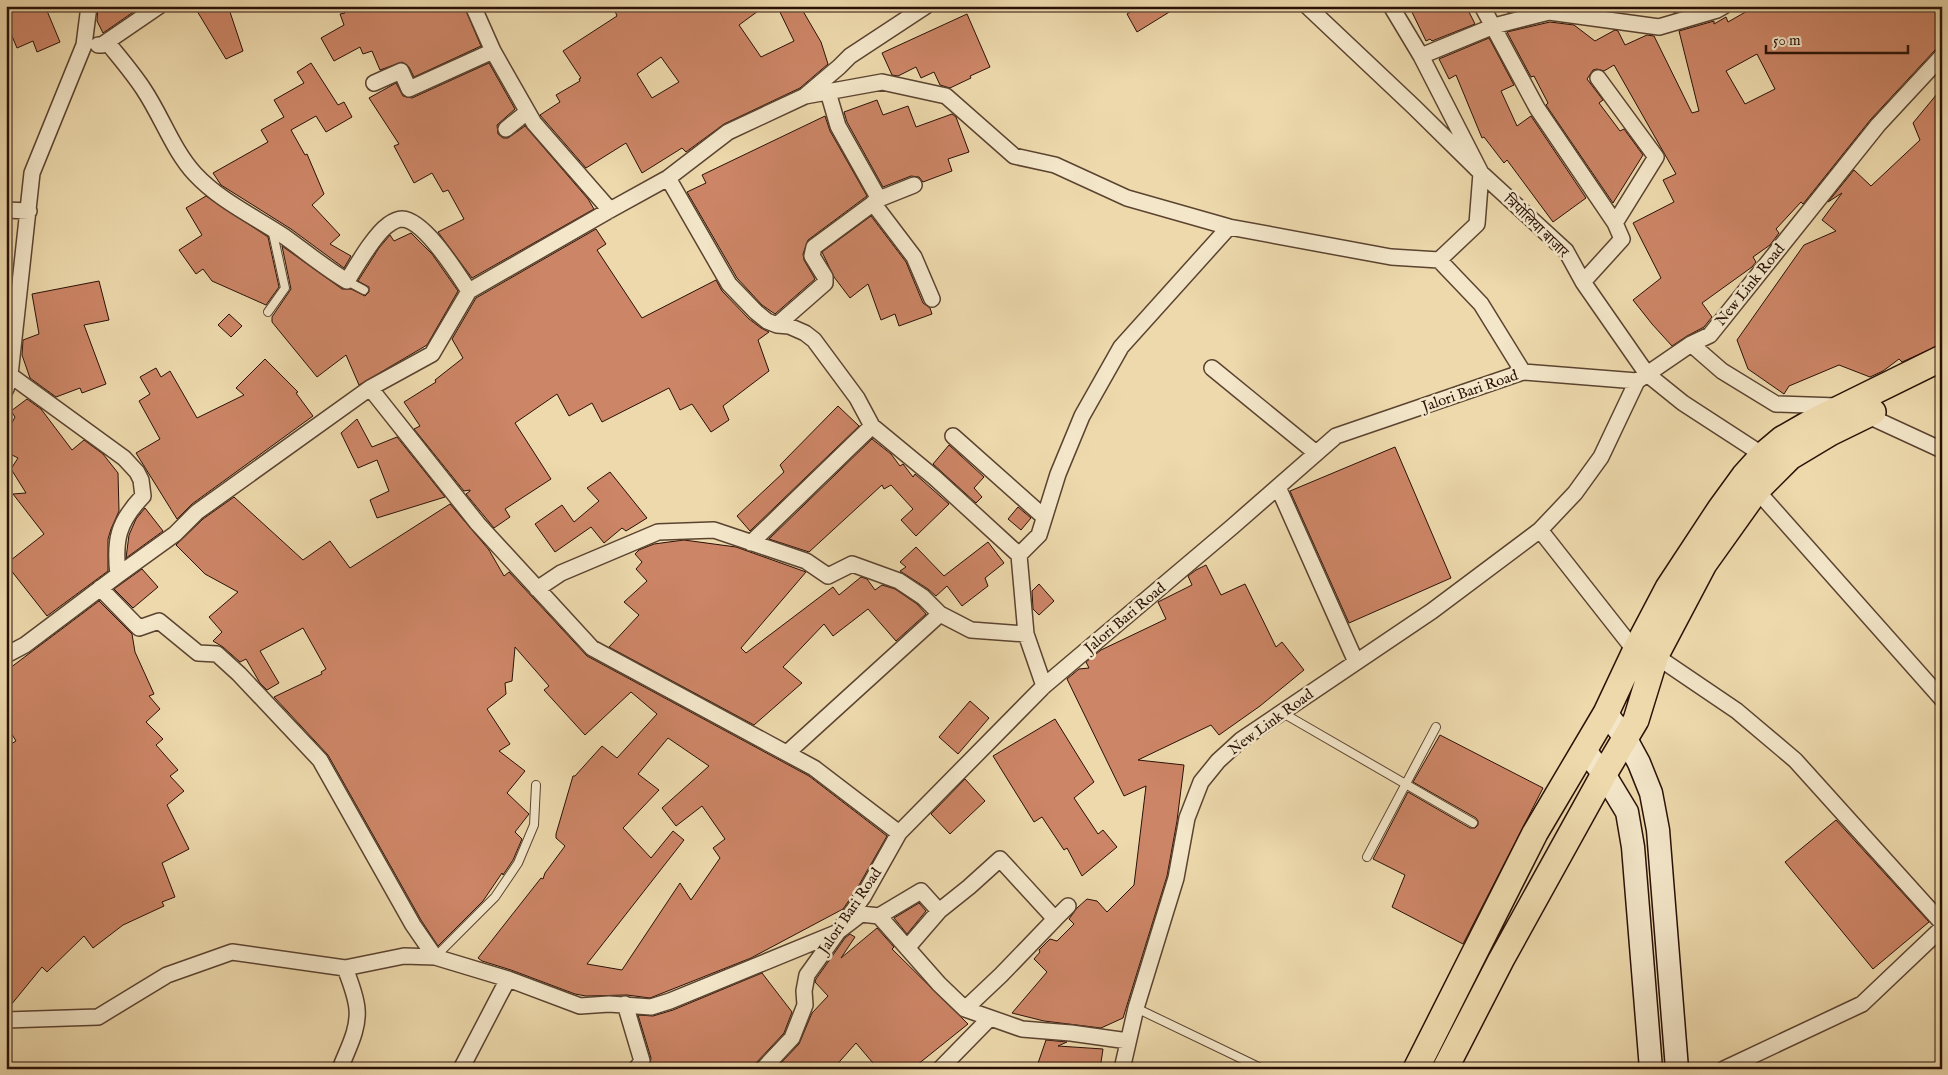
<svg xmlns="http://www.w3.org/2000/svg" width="1948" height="1075" viewBox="0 0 1948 1075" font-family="'IM FELL English','Noto Serif Devanagari',serif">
<rect width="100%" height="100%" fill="#edd9ac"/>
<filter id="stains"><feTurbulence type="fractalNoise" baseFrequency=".004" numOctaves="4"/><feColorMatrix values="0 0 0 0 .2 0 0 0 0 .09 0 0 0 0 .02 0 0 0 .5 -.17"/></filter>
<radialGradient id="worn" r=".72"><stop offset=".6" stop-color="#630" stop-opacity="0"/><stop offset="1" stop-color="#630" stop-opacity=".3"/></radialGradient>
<path fill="#cc8566" stroke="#2a1107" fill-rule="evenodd" d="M6 6H45L60 42 37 52 33 41 17 48 6 22Z
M98 6H142L103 33 97 21Z
M194 6H228L243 51 226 59Z
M341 6H464L481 46 414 77 409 67 402 62 380 70 372 51 363 54 360 47 334 61 321 38 344 25 340 14 345 13Z
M613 6H765L739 25 761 57 794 41 777 6H800L821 42 828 64 800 88 724 124 686 152 682 148 642 173 626 143 586 168 540 115 560 102 556 95 580 81 579 79 581 78 563 51 617 16ZM661 57 679 82 652 98 637 74Z
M1140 6H1179L1137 32 1127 14Z
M1409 6H1466L1475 24 1432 41 1430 39 1426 41Z
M1504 6H1534L1508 13Z
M1673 6H1696L1674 13Z
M1756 6H1942V47L1935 50 1871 119 1803 204 1801 202 1776 229 1779 233 1770 245 1753 257 1756 262 1752 267 1702 303 1712 317 1704 327 1687 336 1672 346 1652 324 1633 300 1661 278 1633 223 1674 202 1663 180 1676 174 1614 65 1604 71 1597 69 1593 70 1587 79 1603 100 1599 103 1620 131 1624 129 1643 155 1613 203 1546 105 1548 103 1534 76 1531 77 1507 32 1550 22 1574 25 1595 41 1615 30 1618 31 1625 45 1647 35 1654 36 1692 113 1699 111 1679 31 1714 21V24L1726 17 1728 22ZM1757 54 1775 89 1745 104 1726 71Z
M967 14 990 67 970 76 971 78 950 88 940 85 934 72 921 78 916 67 898 76 892 75 882 53Z
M1489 38 1514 85 1501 91 1517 126 1531 116 1586 198 1553 222 1507 160 1504 163 1484 137 1482 138 1456 75 1449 79 1439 59Z
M311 63 338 105 344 102 352 117 326 132 316 116 291 130 305 155 307 154 324 194 312 205 340 235 330 244 351 256 344 268 291 229 221 185 213 173 268 142 261 130 284 117 274 100 304 83 297 72Z
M489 63 515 109 497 125 498 134 503 138H508L525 126 588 199 594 209 472 278 438 232 464 219 448 190 443 192 432 173 414 183 394 146 399 144 369 98 396 83 403 96 412 98Z
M1942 88V344L1902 362 1899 359 1883 371 1870 377 1839 365 1789 386 1784 394 1748 369 1737 340 1804 245 1836 231 1822 220 1842 193 1828 202 1854 170 1871 186 1920 140 1913 123Z
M877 100 883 115 908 106 916 127 952 114 956 117 969 152 948 159 952 171 923 182 919 177 911 176 883 187 847 122 844 112Z
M825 116 830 131 867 196 808 240 803 254 804 260 815 279 775 314 762 305 737 278 687 192 706 183 702 175Z
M206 196 268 237 279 287 266 305 212 281 203 269 196 274 179 250 202 235 186 208Z
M871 216 906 262 923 303 930 308 932 314 899 326 895 314 881 320 868 284 850 298 834 277 822 252Z
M596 229 606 244 597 250 642 318 716 280 722 291 749 319 761 328 769 332 758 340 769 371 723 406 729 420 711 432 692 404 680 410 669 388 602 422 592 403 569 416 557 394 515 423 551 479 505 509 510 517 494 528 466 494 470 491V490L464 491 414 429 420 426 404 402 436 382 435 380 463 358 452 339 476 298Z
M411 233 432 254 458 291 427 345 359 385 346 355 317 377 272 322V317L291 289 282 246 342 289H351L365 296 369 292V287L358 281 379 248 390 235 394 241Z
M99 281 109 320 84 325 106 384 82 393 80 388 56 397 30 378 22 355 23 340 39 334 32 294Z
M229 314 242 326 231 337 218 325Z
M265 359 298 392 296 393 313 416 192 504 177 519 136 453 160 439 139 401 150 394 140 377 156 368 161 377 170 371 197 418 244 395 236 388Z
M27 399 41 409 72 450 84 440 103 454 118 473 119 511 111 529 108 539V571L47 616 6 564 44 534 13 494 26 493 11 469 18 458 6 452V434L15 417 11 411Z
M838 406 859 426 750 531 737 516 784 472 780 465Z
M357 419 372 447 397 437 445 497 377 518 370 500 389 491 377 460 358 468 341 433Z
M872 439 891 454 900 466 903 464 913 477 915 474 949 504 916 536 901 520 913 509 891 485 884 489 882 485 809 552 769 539Z
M949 445 984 477 974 488 982 497 976 503 933 464Z
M1395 447 1451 578 1349 623 1290 491Z
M610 472 647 518 626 531 622 528 604 543 591 527 555 552 535 524 562 505 574 522 599 501 587 488Z
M234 497 303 560 330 541 350 568 450 504 489 550 504 576 509 572 587 656 809 776 887 836 855 892 843 909 751 958 650 998 627 995 586 996 575 994 511 970 482 961 478 958 541 878 543 879 545 873 565 846 556 838V834L573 776H575L602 746 617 758 657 714 631 692 585 735 544 690 549 686 515 647 512 681 505 683 506 694 487 709 510 744 499 751 525 771 507 793 529 814 515 832 522 839 513 860 503 875 502 873 483 901 438 946 421 920 328 755 274 697 322 674 321 672 326 669 303 628 260 651 279 683 267 690 260 683 246 659 240 662 223 647 213 641 222 632 209 617 238 592 205 574 176 545 203 519ZM668 738 709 766 662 808 676 826 702 806 725 839 713 848 720 858 691 900 680 883 622 970 587 964 684 840 673 831 651 858 623 828 659 790 638 774Z
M1018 507 1031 518 1021 530 1008 519Z
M145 508 163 531 126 558 129 535 136 519Z
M684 540 736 547 806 572 741 648 746 653 833 587 839 595 861 577 867 579 875 590 882 585 895 589 917 604 926 614 896 641 868 609 833 636 824 624 783 667 802 683 754 725 609 647 639 615 624 602 647 581 636 569 642 562 635 554 639 550 654 544Z
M988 542 1004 563 985 578 988 586 962 606 947 586 936 596 928 589 900 571 906 567 900 562 916 547 944 576Z
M1206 565 1221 595 1245 584 1276 647 1282 642 1304 670 1260 706 1219 735 1211 725 1138 760 1184 765 1177 821 1167 876 1123 1018 1101 1028 1044 1021 1012 1013 1047 972 1034 959 1040 952 1039 950 1050 939 1057 941 1074 924 1069 919 1077 908 1087 899 1097 901 1107 912 1134 885 1146 786 1124 796 1067 679 1079 669 1089 668 1086 662 1101 650 1166 619 1158 602 1192 585 1188 576 1196 570Z
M142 569 158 587 133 608 114 589Z
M1039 584 1054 601 1039 615 1033 609 1032 591Z
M99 601 132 634 135 652 154 694 149 696 160 709 146 722 163 739 156 745 178 770 170 776 184 791 167 805 189 849 162 863 175 897 162 902 164 906 123 925 93 948 84 936 47 972 42 967 6 1011V747L16 741 6 725V671Z
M970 701 989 718 958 754 939 737Z
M1055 719 1094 782 1074 798 1098 834 1103 830 1117 847 1082 876 1067 848 1064 850 1042 817 1034 822 993 756Z
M1440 735 1543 788 1463 944 1392 907 1405 875 1373 859 1408 792 1470 828H1475L1478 825V821L1476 818 1413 782Z
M965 779 985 801 950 834 931 814Z
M1836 820 1929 922 1873 969 1785 862Z
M919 903 926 911 907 934 894 918Z
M877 928 894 947 892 949 968 1024 912 1069H878L856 1043 833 1069H784L780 1064 799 1044 812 1013 828 996 815 982 816 979 845 938 850 934 855 937 841 958Z
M762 973 792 1012 784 1033 756 1063 754 1069H649L651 1058 638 1015 653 1016 673 1010Z
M1046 1040 1067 1042 1058 1046 1103 1049 1100 1069H1036Z"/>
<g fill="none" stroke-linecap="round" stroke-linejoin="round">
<defs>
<path id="lane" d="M347 281 364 290
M268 312 285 288 272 229
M1281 712 1473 823
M1367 857 1436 727
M435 957 495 897 518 863 534 825 536 785
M1136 1008 1263 1069"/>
<path id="street" d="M473 6 493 51 534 123 610 210
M1307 6 1414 107 1481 173 1566 251 1583 282 1647 374 1683 403 1763 455 1769 460
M1391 6 1421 56 1481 173 1477 224 1439 260
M1482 6 1537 108 1615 223 1622 239 1583 282
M107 42C119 57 133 73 144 90 162 117 173 150 195 174 220 201 255 217 285 237 306 252 325 268 347 281 357 265 374 235 388 225 392 222 397 219 402 219 425 220 457 273 469 291
M98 45H102L159 6
M1421 56 1494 26 1549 12 1659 27 1717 10 1724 6
M1598 78 1656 157 1615 223
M374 83 401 71 409 89 493 51
M828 92 838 126 879 199
M806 95 839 67 850 56 926 6
M506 129 527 112
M668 178 729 284 756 312 767 321 777 325 789 326 805 333 814 340 857 398 872 426 935 478 1019 555
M873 203 914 257 932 299
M6 210 29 211
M777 325 825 283V277L812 256 814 247 879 199 914 185
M1691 344 1722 371 1776 404 1837 406
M1212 368 1316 453
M10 375 124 458 137 472 141 480 143 496C118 522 114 540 118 575
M370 388 478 524 592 648 814 768 899 833
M6 389 10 375 32 173 84 45 89 6
M1864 414 1942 450
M953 436 1044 517
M1752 485 1942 699
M1278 487 1356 662
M1540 530 1636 652
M751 543 872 426
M100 588 139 628 159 621 198 653 217 654 239 674 320 760 413 925 435 957
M537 589 561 573 658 532 714 530 806 561 828 576 852 564 899 581 923 597 940 614 971 630 1026 634 1044 686
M1026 634 1019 555 1039 535 1058 474 1082 416 1121 347 1229 227
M1650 652 1737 711 1795 760 1942 923
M6 655 25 645 118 575 175 534 197 512 370 388 432 354 469 291 610 210 668 178 728 132 805 96 882 82 946 96 1014 156 1055 165 1127 198 1229 227 1391 257 1439 260 1481 304 1523 372
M787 753 940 614
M939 911 969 887 1000 859 1055 919 1068 906
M879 916 939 984 965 1009 1022 1029 1071 1033 1128 1041
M625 1004 642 1061 636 1069
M965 1009 1001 975 1055 919
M6 1020 98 1017 167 975 232 952 345 968 404 956 435 957 508 979 580 1006 609 1004 651 1007 670 1001 836 933 861 914 879 916 921 891 939 911 907 948
M340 1069C347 1050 359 1030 357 1009 356 996 350 981 345 968
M461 1069 508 979
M763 1069 792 1038 805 1005 804 991 807 975 863 897 899 833 1044 686 1232 527 1336 436 1523 372 1637 381
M940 1069 990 1018
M1122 1069 1136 1008 1176 878 1187 818 1201 782 1218 761 1241 740 1432 611 1540 530 1575 493 1601 457 1637 381 1691 344 1710 335 1878 125 1942 56
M1724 1069 1862 1004 1942 928"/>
<path id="secondary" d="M1606 713 1626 739 1639 763 1651 793 1658 830 1677 1069
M1584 750 1604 774 1627 812 1633 847 1651 1069"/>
<path id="primary" d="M1416 1069 1535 833 1606 713 1638 645 1668 588 1720 509 1744 476 1763 455 1782 439 1810 423 1942 358
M1445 1069 1501 960 1604 774 1636 720 1656 655 1704 564 1756 491 1790 457 1830 433 1873 412"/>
</defs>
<use href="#lane" stroke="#5b4330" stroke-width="10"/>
<use href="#street" stroke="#5b4330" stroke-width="18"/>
<use href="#secondary" stroke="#2a1107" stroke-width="25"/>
<use href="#primary" stroke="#2a1107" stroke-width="28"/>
<use href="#lane" stroke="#f3e6c9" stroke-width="8"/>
<use href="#street" stroke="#f3e6c9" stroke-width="15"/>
<use href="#secondary" stroke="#f3e6c9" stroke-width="22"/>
<use href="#primary" stroke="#edd9ac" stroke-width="25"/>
</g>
<g text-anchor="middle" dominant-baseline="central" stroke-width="5" stroke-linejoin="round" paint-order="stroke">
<g font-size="15" fill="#2a1107" stroke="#f3e6c9">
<text transform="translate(1536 226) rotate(44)">त्रिपोलिया बाजार</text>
<text transform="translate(1750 285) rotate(-51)">New Link Road</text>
<text transform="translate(1470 391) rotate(-19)">Jalori Bari Road</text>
<text transform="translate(1125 618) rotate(-40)">Jalori Bari Road</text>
<text transform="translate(1271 722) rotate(-36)">New Link Road</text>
<text transform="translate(850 911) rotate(-56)">Jalori Bari Road</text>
</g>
</g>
<rect width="1948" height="1075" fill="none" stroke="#edd9ac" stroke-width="25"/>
<rect x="8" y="8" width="1933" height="1060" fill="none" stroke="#2a1107" stroke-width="2.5"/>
<rect x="12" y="12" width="1923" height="1050" fill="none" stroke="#2a1107"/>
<path d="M1766 45v8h142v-8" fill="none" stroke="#2a1107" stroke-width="2.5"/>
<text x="1773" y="45" font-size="15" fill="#2a1107" stroke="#f3e6c9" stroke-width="4" paint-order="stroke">50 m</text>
<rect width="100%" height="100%" filter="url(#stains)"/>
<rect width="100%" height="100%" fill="url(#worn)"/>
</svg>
